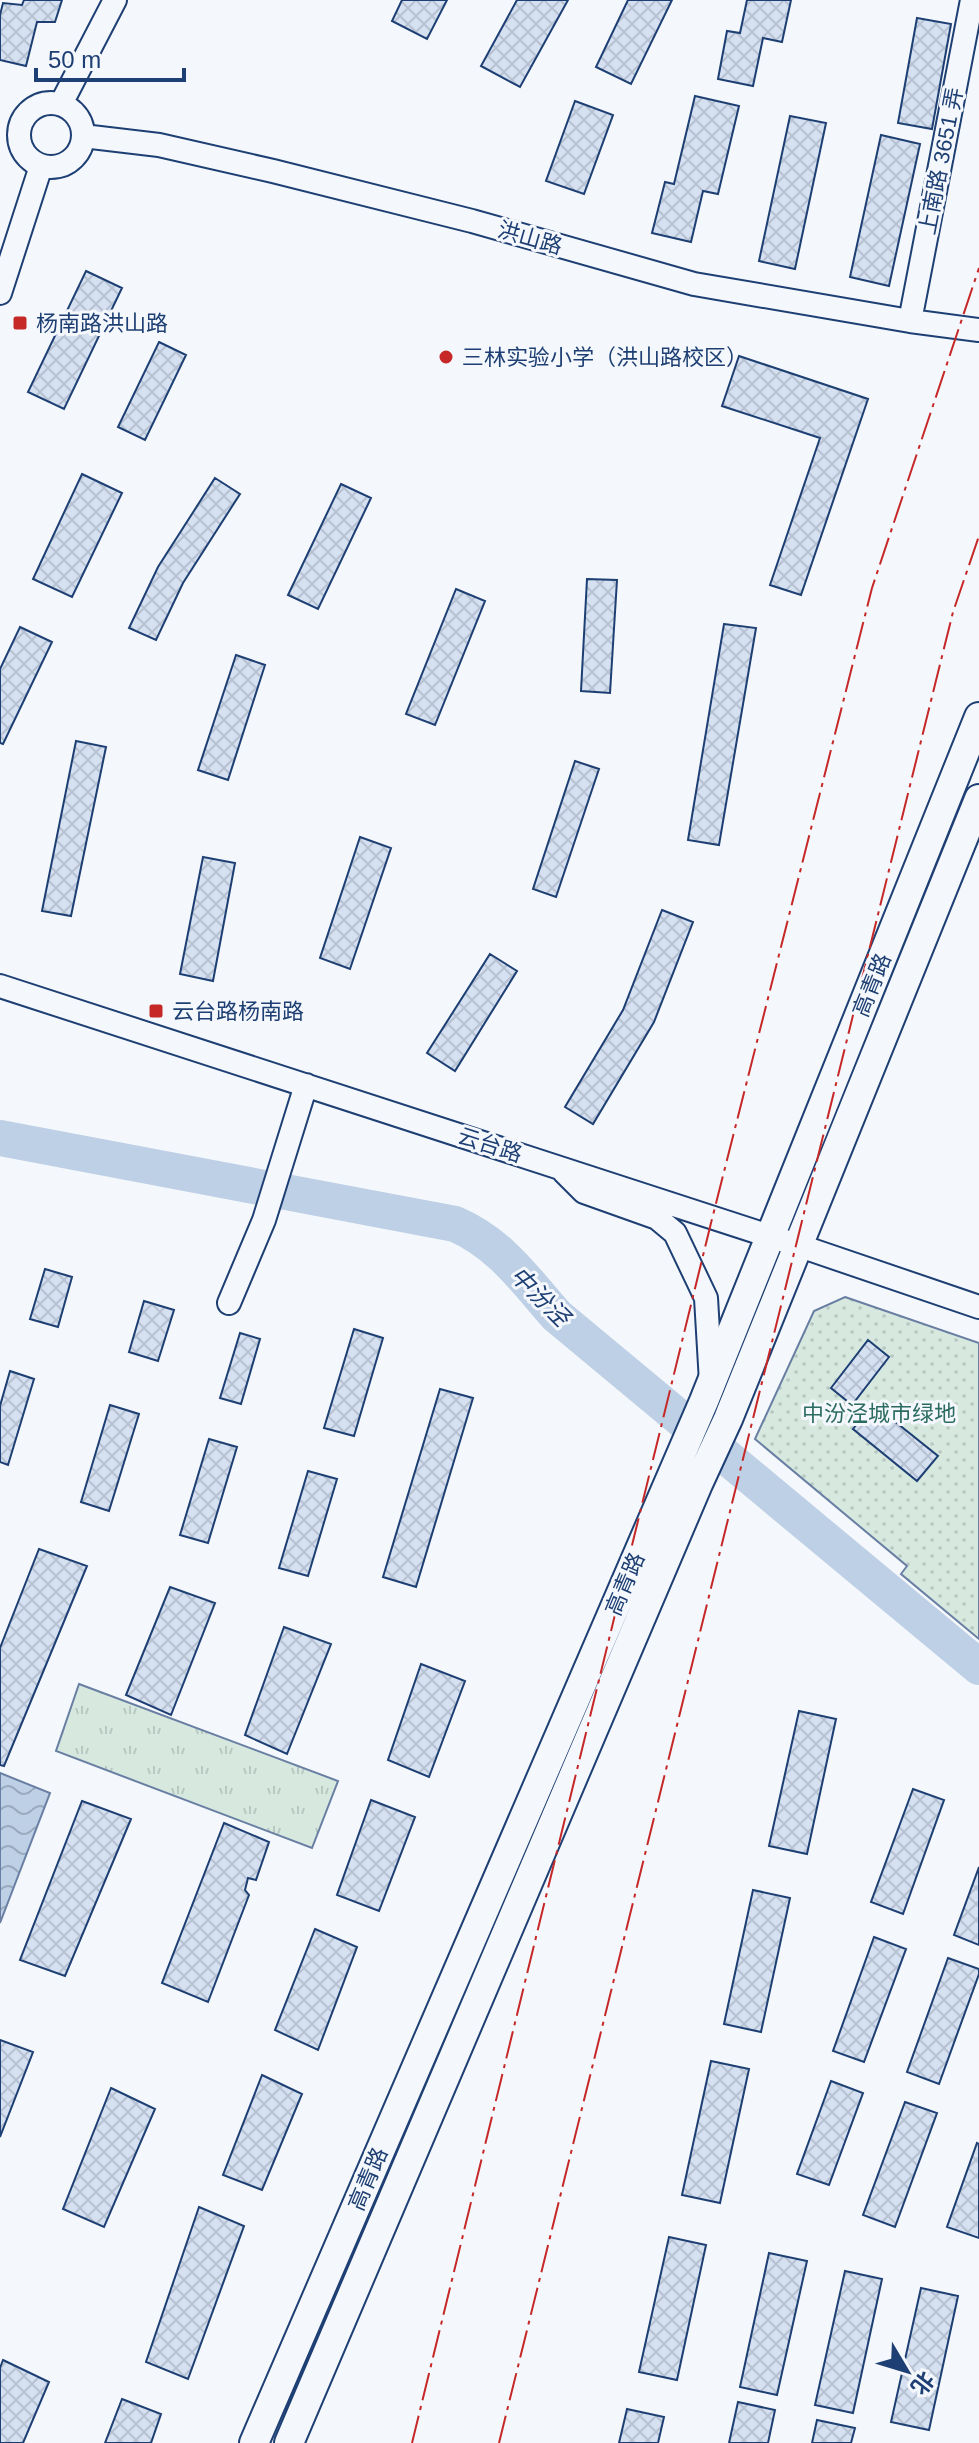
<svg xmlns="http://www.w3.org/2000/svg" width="979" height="2443" viewBox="0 0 979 2443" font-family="Arial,'Noto Sans SC',sans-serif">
<defs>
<pattern id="grass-tufts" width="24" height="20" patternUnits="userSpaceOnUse" patternTransform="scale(2)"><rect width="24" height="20" fill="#d7e8df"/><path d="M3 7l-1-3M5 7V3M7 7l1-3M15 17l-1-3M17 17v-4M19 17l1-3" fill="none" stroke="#b8c8c3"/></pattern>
<pattern id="park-dots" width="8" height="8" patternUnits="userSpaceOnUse" patternTransform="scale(2)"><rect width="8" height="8" fill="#d7e8df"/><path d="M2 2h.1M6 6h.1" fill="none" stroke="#b8c8c3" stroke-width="1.8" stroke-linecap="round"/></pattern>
<pattern id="water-waves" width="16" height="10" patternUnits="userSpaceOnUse" patternTransform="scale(2)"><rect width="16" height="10" fill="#bed0e5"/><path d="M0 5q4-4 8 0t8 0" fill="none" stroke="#9aaabe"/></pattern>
<pattern id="building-cross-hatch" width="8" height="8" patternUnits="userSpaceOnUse" patternTransform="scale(2)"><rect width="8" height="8" fill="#d5e0f0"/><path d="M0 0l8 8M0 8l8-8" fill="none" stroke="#b6c1d1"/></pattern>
</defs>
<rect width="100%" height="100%" fill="#f4f7fb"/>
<path fill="url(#grass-tufts)" stroke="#687fa3" stroke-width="2" d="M79 1684 338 1781 312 1848 56 1751Z"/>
<path fill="url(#park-dots)" stroke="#687fa3" stroke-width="2" d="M845 1297 979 1343V1639L901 1574 907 1566 755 1439 814 1311Z"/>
<path fill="url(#water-waves)" stroke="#687fa3" stroke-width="2" d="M0 1773 50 1793 0 1923Z"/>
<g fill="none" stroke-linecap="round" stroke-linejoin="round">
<path stroke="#bed0e5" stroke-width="36" d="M0 1138 455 1224C501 1244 525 1280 557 1316L979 1667"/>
</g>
<path fill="url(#building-cross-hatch)" stroke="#1d3f73" stroke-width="2" d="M24 0H62L55 22H37L26 66 0 60V15L3 3 22 5Z
M402 0H447L427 39 392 21Z
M517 0H568L520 87 481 66Z
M628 0H672L631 84 596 67Z
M747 0H791L782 42 763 38 753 86 718 79 727 31 740 33Z
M917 18 951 24 932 129 898 123Z
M695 96 739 106 718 194 703 191 691 242 652 233 665 182 674 184Z
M575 101 613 115 584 194 546 181Z
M790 116 826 123 795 269 759 261Z
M881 135 920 144 889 286 850 277Z
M86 271 122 288 64 409 28 392Z
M159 342 186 355 145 440 118 427Z
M739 356 868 399 801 595 770 585 820 438 722 406Z
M82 474 122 493 72 597 33 579Z
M215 478 240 494 183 583 156 640 129 628 158 567Z
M341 484 371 498 318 609 288 595Z
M587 579 617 580 610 693 581 691Z
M456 589 485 601 435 725 406 714Z
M724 624 756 628 719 845 688 840Z
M20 627 52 642 3 744 0 743V669Z
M236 655 265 665 228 780 198 770Z
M76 741 106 747 71 916 42 911Z
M575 761 599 769 556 897 533 889Z
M360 837 391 848 350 969 320 958Z
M203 857 235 863 213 981 180 974Z
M662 910 693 922 654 1022 593 1124 565 1107 623 1010Z
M490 954 517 971 455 1071 427 1053Z
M45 1269 72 1277 58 1327 30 1319Z
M144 1301 174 1310 158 1361 129 1352Z
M354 1329 383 1338 354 1436 324 1428Z
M240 1333 260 1339 241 1404 220 1398Z
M868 1340 889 1357 852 1405 831 1388Z
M10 1371 34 1379 8 1465 0 1462V1406Z
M440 1389 473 1398 416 1587 383 1577Z
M873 1404 938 1456 917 1481 853 1429Z
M110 1405 139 1414 109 1511 81 1502Z
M209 1439 237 1447 208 1543 180 1535Z
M308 1471 337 1479 308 1576 279 1568Z
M39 1549 87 1566 4 1766 0 1765V1648Z
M170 1587 215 1603 171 1715 126 1695Z
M284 1627 331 1644 287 1754 245 1735Z
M421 1664 465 1681 429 1777 388 1760Z
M799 1711 836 1719 807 1854 769 1846Z
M913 1789 944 1800 903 1914 871 1902Z
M371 1800 415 1817 379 1911 337 1895Z
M82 1801 131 1819 65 1976 20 1960Z
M224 1823 269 1842 256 1880 248 1878 245 1890 249 1895 208 2002 162 1983Z
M979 1867V1945L954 1935Z
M753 1890 790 1898 761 2032 724 2024Z
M315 1929 357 1947 318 2050 275 2030Z
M874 1937 906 1949 864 2062 833 2051Z
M948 1958 979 1969V1974L939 2084 907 2072Z
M0 2040 33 2052 0 2137Z
M711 2061 749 2069 720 2203 682 2195Z
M262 2075 302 2094 262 2190 223 2175Z
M831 2081 863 2093 829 2185 797 2174Z
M111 2088 155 2109 104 2227 63 2209Z
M905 2102 937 2113 895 2227 863 2215Z
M977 2143 979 2144V2238L947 2227Z
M199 2207 244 2226 188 2379 146 2362Z
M669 2237 706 2245 677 2380 639 2372Z
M769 2253 807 2261 777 2395 740 2387Z
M845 2271 882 2279 853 2413 815 2405Z
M921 2288 958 2296 929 2430 891 2422Z
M3 2360 49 2382 23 2443H0V2368Z
M122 2399 161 2414 151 2443H105Z
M738 2402 775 2410 768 2443H729Z
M627 2409 664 2417 658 2443H619Z
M817 2420 855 2428 851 2443H812Z"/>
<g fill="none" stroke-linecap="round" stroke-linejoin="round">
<defs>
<path id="minor" d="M19 135a32 32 0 1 1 64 0a32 32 0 1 1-64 0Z
M61 104 115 0
M83 136 159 145 273 171 472 221 694 284 910 321 979 330
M0 293 41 166
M910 321 972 0
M0 986 800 1246 979 1307
M564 1172 584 1192 657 1218 675 1233 706 1298 711 1382
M229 1303 264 1220 306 1085"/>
<path id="major" d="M254 2443 704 1401 979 717
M289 2443 698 1484 728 1419 979 799"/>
</defs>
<use href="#minor" stroke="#1d3f73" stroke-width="26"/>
<use href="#major" stroke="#1d3f73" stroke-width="32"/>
<use href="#minor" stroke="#f4f7fb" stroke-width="22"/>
<use href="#major" stroke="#f4f7fb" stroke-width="28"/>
<path stroke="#c62828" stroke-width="2" stroke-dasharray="28 6 4 6" stroke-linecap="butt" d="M412 2443 711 1223 872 588 979 268
M499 2443 953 612 979 536"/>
</g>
<g fill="#c62828" stroke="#f4f7fb" stroke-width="3">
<rect x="12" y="315" width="16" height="16" rx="4"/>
<circle cx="446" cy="357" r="8"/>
<rect x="148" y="1003" width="16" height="16" rx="4"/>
</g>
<g text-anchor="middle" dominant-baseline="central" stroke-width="6" stroke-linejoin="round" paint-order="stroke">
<g font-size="22" fill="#1d3f73" stroke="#f4f7fb">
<text transform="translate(941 161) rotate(-79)">上南路 3651 弄</text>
<text transform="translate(530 238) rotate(16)">洪山路</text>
<text transform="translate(872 985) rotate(-68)">高青路</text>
<text transform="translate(490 1145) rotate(18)">云台路</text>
<text transform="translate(625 1584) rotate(-67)">高青路</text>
<text transform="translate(368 2179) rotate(-67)">高青路</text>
</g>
<g font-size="22" fill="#1d3f73" stroke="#f4f7fb" text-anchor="start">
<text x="36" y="323">杨南路洪山路</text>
<text x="462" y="357">三林实验小学（洪山路校区）</text>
<text x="172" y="1011">云台路杨南路</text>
</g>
<g font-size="22" fill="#2c6c60" stroke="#f4f7fb">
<text x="879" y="1413">中汾泾城市绿地</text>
</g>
<g font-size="24" font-style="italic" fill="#1d3f73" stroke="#f4f7fb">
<text transform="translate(540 1296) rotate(45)">中汾泾</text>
</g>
</g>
<g transform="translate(907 2371) rotate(128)" stroke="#f4f7fb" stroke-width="6" paint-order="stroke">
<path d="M0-6L14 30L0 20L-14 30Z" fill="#1d3f73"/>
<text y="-12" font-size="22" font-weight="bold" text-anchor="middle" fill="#1d3f73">北</text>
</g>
<path d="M36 68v12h148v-12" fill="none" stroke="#1d3f73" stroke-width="4"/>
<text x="48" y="68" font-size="24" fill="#1d3f73" stroke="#f4f7fb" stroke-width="6" paint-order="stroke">50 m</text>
</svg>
